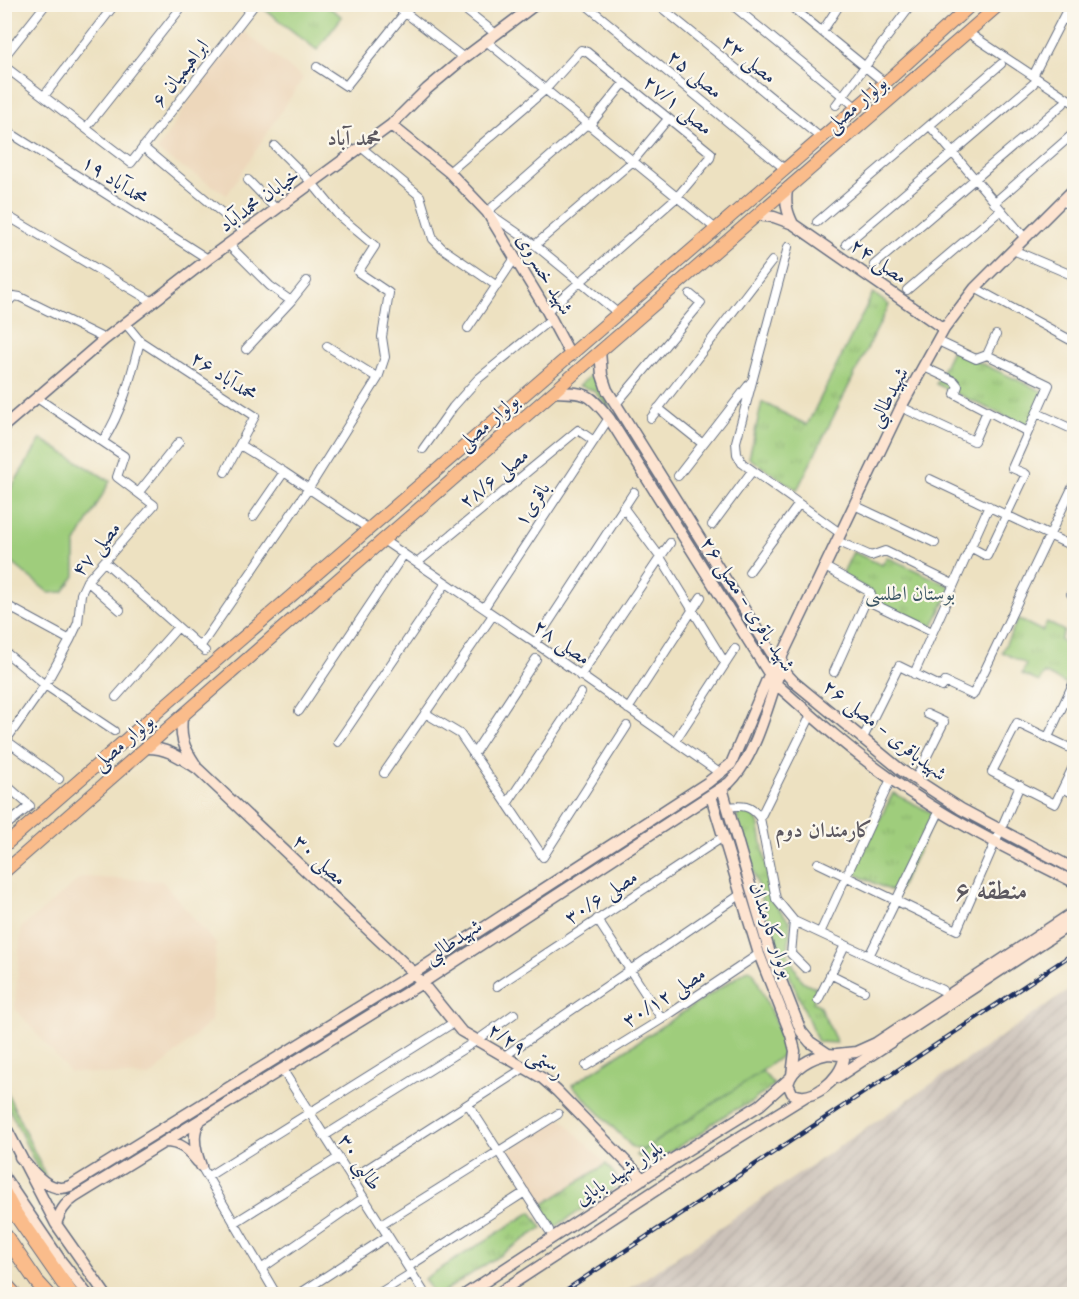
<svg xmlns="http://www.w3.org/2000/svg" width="1079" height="1299" viewBox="0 0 1079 1299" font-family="Cardo,Amiri,serif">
<defs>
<pattern id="industrial-furrows" width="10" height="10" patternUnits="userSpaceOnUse" patternTransform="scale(1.5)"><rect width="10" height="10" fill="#ccc2b9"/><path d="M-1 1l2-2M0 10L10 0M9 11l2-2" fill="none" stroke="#afa7a1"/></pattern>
<pattern id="park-tufts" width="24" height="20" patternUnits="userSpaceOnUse" patternTransform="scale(1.5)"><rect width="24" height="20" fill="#9fcd7b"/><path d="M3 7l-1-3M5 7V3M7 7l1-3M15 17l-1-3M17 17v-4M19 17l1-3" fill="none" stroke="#88b06d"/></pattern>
</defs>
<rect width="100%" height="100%" fill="#fbf7ec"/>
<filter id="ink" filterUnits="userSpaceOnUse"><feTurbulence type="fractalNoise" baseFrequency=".0167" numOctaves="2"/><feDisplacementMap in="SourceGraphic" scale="12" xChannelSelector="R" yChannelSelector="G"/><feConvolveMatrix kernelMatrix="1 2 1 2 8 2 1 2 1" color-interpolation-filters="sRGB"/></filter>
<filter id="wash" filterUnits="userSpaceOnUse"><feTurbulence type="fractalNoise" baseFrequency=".008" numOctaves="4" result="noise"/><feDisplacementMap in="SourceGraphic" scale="24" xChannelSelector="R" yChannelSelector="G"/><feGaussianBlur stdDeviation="1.35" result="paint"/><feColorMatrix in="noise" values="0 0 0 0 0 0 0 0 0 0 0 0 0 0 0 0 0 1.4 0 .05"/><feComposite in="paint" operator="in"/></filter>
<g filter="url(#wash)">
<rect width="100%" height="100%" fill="#ede1c1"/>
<path fill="#edd7bb" d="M243 31 303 78 227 195 157 151 187 104Z
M82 877 162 881 216 944 211 1021 150 1077 69 1072 15 1008 21 928Z
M560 1117 606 1164 539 1207 505 1152Z"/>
<path fill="url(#industrial-furrows)" d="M1074 987V1294H622Z"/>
<path fill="#9fcd7b" stroke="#5d7e6c" stroke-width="1.5" d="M594 372 596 383 609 404V407L593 390 579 386Z
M41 439 110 481 75 545V576L63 592 49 593 5 557V498Z
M749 969 754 973 788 1051 746 1083 643 1150 633 1148 572 1085Z"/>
<path fill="url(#park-tufts)" stroke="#5d7e6c" stroke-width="1.5" d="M266 4 326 5 342 17 317 50 263 8Z
M873 293 889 305 797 490 749 458 762 402 807 425Z
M952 350 1044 392 1028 427 936 384Z
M853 552 882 565 887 557 952 587 931 630 876 603 872 592 842 575Z
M1018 619 1042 631 1047 622 1064 631 1060 640 1074 647V672L1068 685 1044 673 1039 682 1022 674 1026 664 1002 652Z
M893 793 936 815 897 894 853 873Z
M743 809 751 812 758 822 773 902 790 922 788 955 802 981 819 989 813 1002 819 1005 837 1043 818 1042 774 939 737 817 739 811Z
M762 1071 774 1085 750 1103 732 1111 711 1124 703 1132 653 1162 646 1161 636 1155Z
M4 1086 46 1177 41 1176 5 1100Z
M606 1164 616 1176 614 1188 554 1228 539 1207Z
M531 1212 542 1228 440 1294H434L424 1279Z"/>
</g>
<g filter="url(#ink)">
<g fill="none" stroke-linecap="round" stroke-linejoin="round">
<defs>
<path id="street" d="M394 4 464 58
M458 4 496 34
M585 4 785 169
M657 4 821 138
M731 4 856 107
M788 4 885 83
M1063 18 1074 24
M822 32 840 4
M967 32 1074 103
M486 41 716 229
M4 57 46 4
M4 66 131 163 255 4
M317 67 346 86 412 4
M1033 76 1070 4
M44 96 115 4
M836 105 912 4
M587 124 487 212 535 245 619 314
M589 126 624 83
M930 126 1025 238
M86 128 184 4
M4 129 208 259
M143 147 245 232
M362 148 420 196 433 239 442 248 497 286
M449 172 545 90 581 50 587 52 711 153 710 158 677 197 547 311
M248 180 276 209
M1062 201 1074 207
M994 203 1074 133
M4 214 153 302
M817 222 1001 64
M846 244 1033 84
M229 245 270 286 291 301
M535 245 633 161 668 119
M788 247 736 442 737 454 742 463 840 533
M1013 250 1074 276
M874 265 1063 104
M975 288 1074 342
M907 290 1001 210
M4 306 14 296 20 297 105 339
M126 324 140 341 255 416 225 472
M468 328 515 258
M327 346 378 378
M246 349 291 301 307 281
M987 355 996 335
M924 367 954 381 958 386 955 394 1028 432 1049 385 987 355 976 359 938 341
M616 404 701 303 690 294
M901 407 974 441 987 411
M658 408 703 444
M1037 413 1074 430
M651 418 772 261
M103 441C123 410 131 376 140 341
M240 445 284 472 369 529
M423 449 453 407 478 379 551 319
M678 476 751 382
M930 479 1074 547
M139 492 179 442
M854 505 935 543
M623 507 660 557 725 663
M253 517 284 472
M712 525 752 471
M383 540 535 643 721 774
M837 541 871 556 885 551 953 584
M970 547 987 556 1026 474 1012 468 1028 432
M105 562 205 651
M417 563 578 430 594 441
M825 567 870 592 874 604 932 632
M749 572 799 504
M87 581 120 610
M1071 594 1074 596
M4 604 70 640
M484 608 609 418
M535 643 634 492
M200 647 309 488 378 378 385 357 382 337 389 293 358 272 375 246 339 216 312 183 275 146
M4 651 45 685 114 731
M834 672 870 592
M914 674 989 506
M580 676 670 543
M116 697 178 627
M628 709 701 597
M299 711 404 554
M425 713 460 734 543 857 627 726
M1048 737 1074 682
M862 740 899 666 942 687 945 682 973 695 1074 484
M7 741 59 779
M675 741 735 649
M338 742 446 583
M4 743 45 685 70 640 78 623 81 594 87 581 154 505 117 477 124 456 37 398
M1074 750 1017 723 992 772 1055 804 1074 765
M473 755 536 659
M384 773 493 615
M915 780 944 722 927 714
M4 783 30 806 4 827
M1063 788 1074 794
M507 804 581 693
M727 807C742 805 751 805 760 818L776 899 794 921 791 954 805 968
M760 818 811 715
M818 863 957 930 1020 785
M597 919 662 1019
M794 921 942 990
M820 933 891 779
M869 956 940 810
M830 974 864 991
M497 986 723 837
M818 1000 845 945
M503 1057 740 895
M586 1066 662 1019 759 954
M282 1069 425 1294
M468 1104 549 1230
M324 1136 476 1041 514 1014
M201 1166 276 1294
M207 1177 453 1023
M351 1179 524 1068
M234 1223 338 1158
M381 1225 558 1114
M408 1267 525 1192
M261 1269 363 1198
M299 1294 388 1236
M378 1294 412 1273"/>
<path id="secondary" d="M391 125 449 172 487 212 547 311 571 356
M787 190C785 203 787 212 793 224
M757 215 774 217 793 224 944 329
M600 351 602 375 607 390 781 668 794 682 901 770 961 809 1074 869
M553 392C586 393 588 391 609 418L775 683C812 716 851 751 891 779 948 820 1012 851 1074 882
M4 426 105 339 208 259 391 125 427 89 464 58 536 4
M182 717C180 738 183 746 195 764
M145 748C167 747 181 758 198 769L414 973 461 1031 542 1078 557 1091 643 1179
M722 788 769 950 801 1031 810 1042 828 1054
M711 796 759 954 791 1035 795 1051 792 1075
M828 1054 840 1055 844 1059C841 1078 811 1105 792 1093L788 1084C792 1067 812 1057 828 1054Z
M837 1054 856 1052 876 1043 1074 912
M836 1078 1074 922
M200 1121C191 1133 196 1153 201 1166
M4 1124 56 1224 105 1294
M164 1142C181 1142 188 1150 198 1162
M20 1157C32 1171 50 1195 70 1186L414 973 707 783 731 764 769 675 776 661 782 656
M4 1177 61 1261 87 1294
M56 1224C60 1212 64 1204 75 1197L422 983 729 783C757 755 767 705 781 668L782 656 901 407 944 329 975 288 1074 189
M466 1294 676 1157 760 1105 789 1079
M497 1294 685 1171 806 1096"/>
<path id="primary" d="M4 846 209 667 885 83 972 4
M4 872 383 540 1000 4"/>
<path id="highway" d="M4 1193 14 1212 71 1294
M4 1234 37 1282 48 1294
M4 1283 14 1294"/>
</defs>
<use href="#street" stroke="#646d81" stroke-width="10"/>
<use href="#secondary" stroke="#646d81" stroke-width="13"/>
<use href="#primary" stroke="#646d81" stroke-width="14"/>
<use href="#highway" stroke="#646d81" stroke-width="16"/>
<use href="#street" stroke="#fff" stroke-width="8"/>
<use href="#secondary" stroke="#fde4d1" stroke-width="10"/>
<use href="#primary" stroke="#fabc8b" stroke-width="12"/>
<use href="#highway" stroke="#fabc8b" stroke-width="14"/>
<defs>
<path id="rail" d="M560 1294 1074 953"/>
</defs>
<use href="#rail" stroke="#1b2f5e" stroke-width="4.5"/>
<use href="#rail" stroke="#fbf7ec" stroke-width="2" stroke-dasharray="7" stroke-linecap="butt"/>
</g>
</g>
<g text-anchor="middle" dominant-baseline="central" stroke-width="4.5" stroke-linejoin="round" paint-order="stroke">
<g font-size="20" fill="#1b2f5e" stroke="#fbf7ec">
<text transform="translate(749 59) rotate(39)">مصلی ۲۳</text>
<text transform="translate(180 73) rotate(-52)">ابراهیمیان ۶</text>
<text transform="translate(695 74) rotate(39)">مصلی ۲۵</text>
<text transform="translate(856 104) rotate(-41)">بولوار مصلی</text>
<text transform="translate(678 105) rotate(39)">مصلی ۲۷/۱</text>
<text transform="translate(115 180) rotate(33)">محمدآباد ۱۹</text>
<text transform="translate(259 200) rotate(-36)">خیابان محمدآباد</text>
<text transform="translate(879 261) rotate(35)">مصلی ۲۴</text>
<text transform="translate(545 274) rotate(59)">شهید خسروی</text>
<text transform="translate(224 376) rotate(33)">محمدآباد ۲۶</text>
<text transform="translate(888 397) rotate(-62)">شهیدطالبی</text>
<text transform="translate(488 422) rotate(-41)">بولوار مصلی</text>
<text transform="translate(494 478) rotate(-39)">مصلی ۲۸/۶</text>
<text transform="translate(532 504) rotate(-57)">باقری۱</text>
<text transform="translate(96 549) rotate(-51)">مصلی ۴۷</text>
<text transform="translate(748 604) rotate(57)">شهید باقری - مصلی ۲۶</text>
<text transform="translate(562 642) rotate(35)">مصلی ۲۸</text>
<text transform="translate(885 730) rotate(38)">شهیدباقری - مصلی ۲۶</text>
<text transform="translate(123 742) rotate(-41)">بولوار مصلی</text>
<text transform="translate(320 860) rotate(43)">مصلی ۳۰</text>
<text transform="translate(601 897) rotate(-33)">مصلی ۳۰/۶</text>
<text transform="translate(772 930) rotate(71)">بولوار کارمندان</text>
<text transform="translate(453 941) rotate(-33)">شهیدطالبی</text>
<text transform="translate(664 997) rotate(-33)">مصلی ۳۰/۱۲</text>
<text transform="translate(526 1051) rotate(33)">رستمی ۲/۲۹</text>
<text transform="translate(360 1162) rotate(57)">طالبی ۳۰</text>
<text transform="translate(619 1173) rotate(-33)">بلوار شهید بابایی</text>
</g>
<g font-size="20" fill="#3c5665" stroke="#fbf7ec">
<text x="910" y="593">بوستان اطلسی</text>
</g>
<g font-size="21" font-weight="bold" fill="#5c5860" stroke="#fbf7ec">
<text x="354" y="138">محمد آباد</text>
<text x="824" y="830">کارمندان دوم</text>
</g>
<g font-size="26" font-weight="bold" fill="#5c5860" stroke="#fbf7ec">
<text x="991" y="890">منطقه ۶</text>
</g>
</g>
<rect width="1079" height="1299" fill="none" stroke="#fbf7ec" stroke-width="24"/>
</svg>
